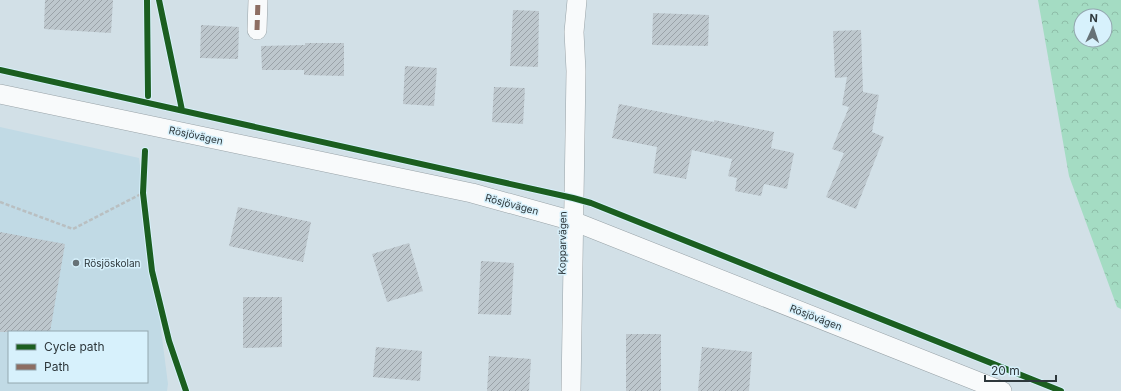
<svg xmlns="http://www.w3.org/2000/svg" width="1121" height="391" viewBox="0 0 1121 391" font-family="Inter,sans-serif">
<defs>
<pattern id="forest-crowns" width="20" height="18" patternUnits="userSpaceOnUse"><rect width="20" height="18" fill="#a4dcc3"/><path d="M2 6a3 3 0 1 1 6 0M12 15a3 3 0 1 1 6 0" fill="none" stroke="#8ebda8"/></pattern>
<pattern id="building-hatch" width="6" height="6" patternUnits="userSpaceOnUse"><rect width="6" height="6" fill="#bdc7cd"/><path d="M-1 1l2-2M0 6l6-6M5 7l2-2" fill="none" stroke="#9aa2a8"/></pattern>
</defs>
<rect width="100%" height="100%" fill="#d2e0e7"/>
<path fill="#c1dae5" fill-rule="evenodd" d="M0 127 139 158 168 384 167 391H0ZM9 332H147V382H9Z"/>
<path fill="url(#forest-crowns)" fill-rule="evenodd" d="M1038 0H1121V309L1117 307 1069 176ZM1081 16H1105V40H1081Z"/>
<path fill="url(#building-hatch)" d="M45 0H113L111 33 44 29Z
M513 10 539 11 538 67 510 66Z
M653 13 709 15 708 46 652 45Z
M201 25 239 27 238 59 200 58Z
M861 30 863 92 879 95 872 132 884 137 856 209 826 197 844 153 832 149 849 107 842 105 847 77 835 78 833 31Z
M305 43H344V76L304 75V70H262L261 46 305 45Z
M405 66 437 68 434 106 403 104Z
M494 87 525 88 523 124 492 122Z
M619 104 714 122V120L774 132 771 148 794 153 787 189 764 184 761 196 735 191 737 178 728 176 732 159 692 150 686 179 653 173 657 147 612 138Z
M238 207 311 222 303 262 229 246Z
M0 232 65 244 50 332H0Z
M409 243 423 291 387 302 372 254Z
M481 261 514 263 511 315 478 314Z
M243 297H282V347L243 348Z
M626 334H661V391H626Z
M376 347 422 351 420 381 373 377Z
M702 347 752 352 749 391H698Z
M489 356 531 359 529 391H487Z"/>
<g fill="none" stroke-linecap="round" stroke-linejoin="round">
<defs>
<path id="minor" d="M257 30 258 0
M0 94 472 193 573 221 1002 391
M571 391 576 71 574 32 577 0"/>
</defs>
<use href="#minor" stroke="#98a2a7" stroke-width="20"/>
<path stroke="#b9bfc1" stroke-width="2.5" stroke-dasharray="4 2" stroke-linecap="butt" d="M0 202 73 229 143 193"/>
<use href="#minor" stroke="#f8fafb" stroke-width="19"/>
<path stroke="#8d6e63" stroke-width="5" stroke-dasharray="10 5" stroke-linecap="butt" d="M257 30 258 0"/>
<defs>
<path id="cycleway" d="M147 0 148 96
M159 0 182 110
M0 70 573 198 591 203 1061 391
M145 151 143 193 152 271 169 341 186 391"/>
</defs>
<use href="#cycleway" stroke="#d7f1fc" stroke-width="8"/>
<use href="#cycleway" stroke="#1b5e20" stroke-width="6"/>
</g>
<circle fill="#677277" stroke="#d7f1fc" stroke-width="1.5" cx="76" cy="263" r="4"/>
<g text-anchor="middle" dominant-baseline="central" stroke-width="3" stroke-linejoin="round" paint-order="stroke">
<g font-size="10" fill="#2d373b" stroke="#d7f1fc">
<text transform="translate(196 135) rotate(12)">Rösjövägen</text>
<text transform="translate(512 204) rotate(15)">Rösjövägen</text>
<text transform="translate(562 243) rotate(-89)">Kopparvägen</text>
<text transform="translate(816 317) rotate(21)">Rösjövägen</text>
</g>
<g font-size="10" fill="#2d373b" stroke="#d7f1fc" text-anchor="start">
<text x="84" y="263">Rösjöskolan</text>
</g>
</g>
<rect x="8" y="331" width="140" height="52" fill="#d7f1fc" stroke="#93a7af"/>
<rect x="16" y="344" width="20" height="6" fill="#1b5e20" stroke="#93a7af"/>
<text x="44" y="351" font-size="12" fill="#2d373b">Cycle path</text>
<rect x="16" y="364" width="20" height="6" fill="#8d6e63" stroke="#93a7af"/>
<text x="44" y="371" font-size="12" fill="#2d373b">Path</text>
<g transform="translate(1093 28) rotate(3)"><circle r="19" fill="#d7f1fc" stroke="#93a7af"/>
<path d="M0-3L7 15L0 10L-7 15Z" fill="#677277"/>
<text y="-6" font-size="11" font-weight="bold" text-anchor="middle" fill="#2d373b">N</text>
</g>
<path d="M985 375v6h71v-6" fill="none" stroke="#2d373b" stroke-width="2"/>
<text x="991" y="375" font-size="12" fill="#2d373b" stroke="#d7f1fc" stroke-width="3" paint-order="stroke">20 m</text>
</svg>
